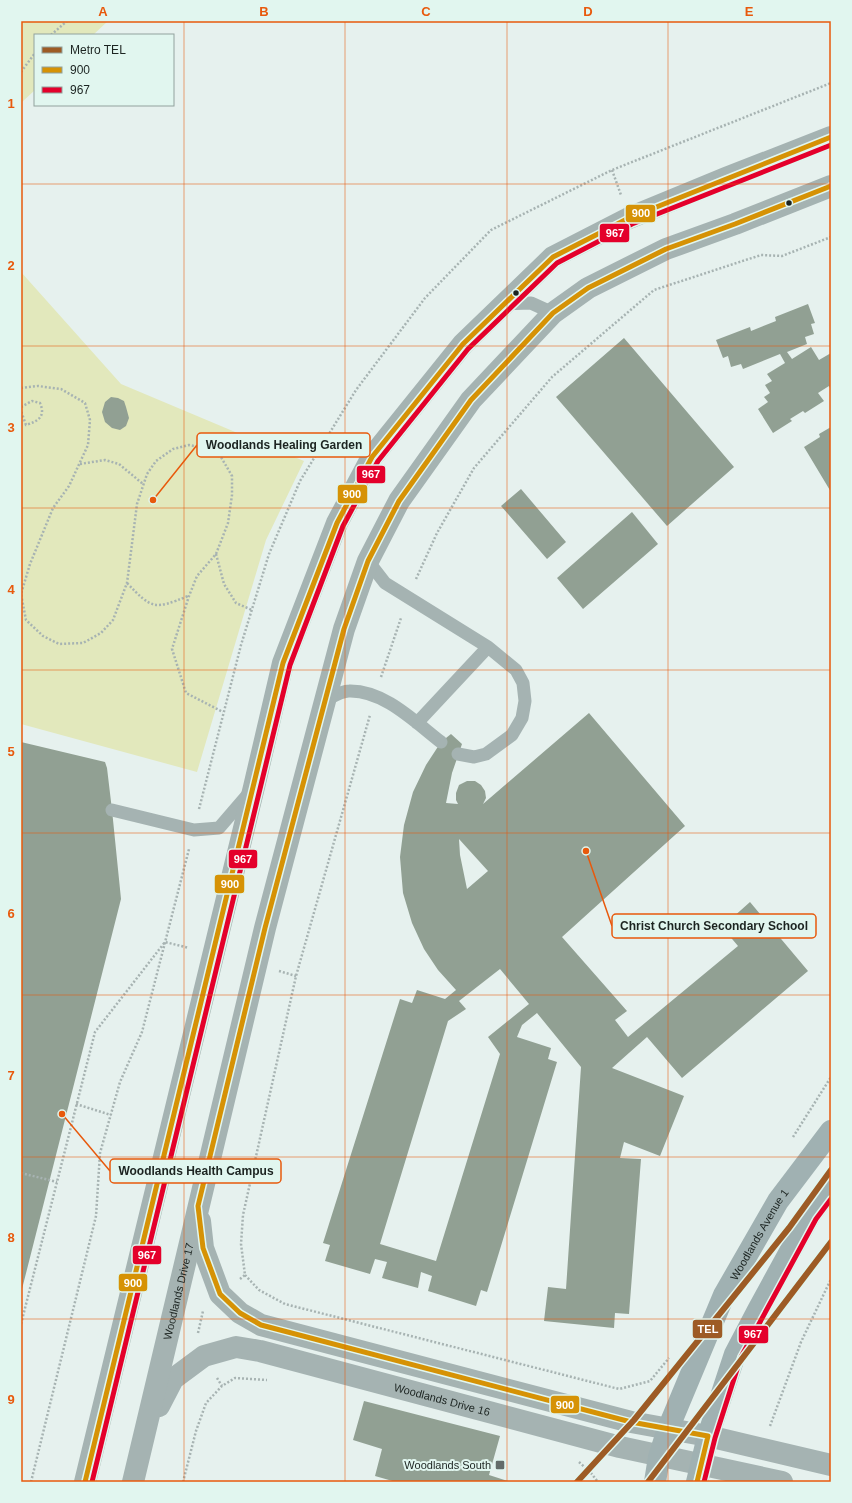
<svg xmlns="http://www.w3.org/2000/svg" width="852" height="1503" viewBox="0 0 852 1503" font-family="Arial,sans-serif">
<rect width="100%" height="100%" fill="#e6f1ee"/>
<path fill="#e2e8bc" d="M21 21H108L93 35H35V90L21 103Z
M21 272 121 384 304 461 266 540 197 772 21 724Z"/>
<path fill="#91a093" fill-rule="evenodd" d="M808 304 815 323 811 324 814 334 805 337 807 344 787 352 792 359 811 347 819 360 831 353V390L829 386 818 393 824 401 805 413 803 411 790 419 792 421 773 433 758 409 768 402 764 397 770 393 765 385 772 381 767 374 785 363 780 354 743 369 741 364 731 367 728 356 723 358 716 340 750 327 751 331 776 321 775 317Z
M624 338 734 467 667 526 556 397Z
M111 397 118 398 124 401 126 407 129 418 126 426 120 430 112 428 105 422 102 412 105 402Z
M831 427V492L804 447 820 437 819 434Z
M521 489 566 542 547 559 501 506Z
M632 512 658 544 583 609 557 578Z
M589 713 685 826 562 937 627 1011 615 1020 628 1037 738 946 722 927 750 902 808 971 682 1078 647 1037 612 1068 684 1096 660 1156 624 1142 620 1158 641 1159 629 1314 615 1313 614 1328 544 1321 548 1287 566 1289 581 1067 537 1013 522 1025 517 1037 551 1048 548 1059 557 1062 487 1292 481 1290 476 1306 428 1291 432 1276 421 1272 418 1288 382 1278 387 1262 375 1259 370 1274 325 1261 330 1245 323 1243 400 999 412 1003 417 990 445 999 456 990 438 970 424 949 412 923 403 893 400 857 404 825 413 792 426 765 441 742 451 734 462 744 452 773 446 803 458 804 456 800V793L459 785 467 781H475L481 785 485 791 486 798 483 804ZM459 839 488 871 467 889 460 855ZM500 969 529 1004 488 1037 500 1054 436 1261 380 1244 448 1021 466 1009 459 1001Z
M21 742 105 762 107 768 112 810 121 899 22 1289Z
M364 1401 500 1436 489 1475 511 1482H396L375 1476 382 1449 353 1440Z"/>
<g fill="none" stroke-linecap="round" stroke-linejoin="round">
<path stroke="#a7b3b2" stroke-width="2.5" stroke-dasharray="2 2" stroke-linecap="butt" d="M51 35 67 21
M21 72 35 53
M612 170 621 195
M21 388 38 386 61 389 85 403 90 420 88 445 69 486 53 508 30 564 21 594 26 620 43 636 59 644 83 643 101 633 113 620 127 583 137 504 147 474 156 461 173 449 189 445 204 448 221 457 232 476V495L228 523 216 554 197 576 189 596 172 649 186 693 223 712
M21 407 32 401 40 403C46 417 38 421 26 425L21 411
M80 464 105 460 119 464 143 484
M216 554 224 584 236 603 252 610
M416 579 437 533 474 468 552 377 654 290 761 255 782 256 831 237
M127 583C152 609 154 610 188 596
M381 677 401 618
M199 809 241 645 269 554 300 481 356 390 425 298 491 230 612 170 831 83
M279 971 296 976
M76 1104 111 1115
M793 1137 831 1077
M21 1173 57 1182
M245 1275 259 1290 285 1304 619 1389 650 1381 669 1358
M240 1279 245 1275 241 1244 243 1215 296 976 370 715
M21 1324 95 1032 165 942 189 948
M198 1333 203 1311
M217 1378 222 1386
M770 1426 801 1342 831 1279
M579 1462 591 1473 598 1482
M31 1482 96 1216 100 1153 120 1082 142 1032 189 849
M183 1482 196 1431 206 1403 222 1386 235 1378 267 1380"/>
<path stroke="#a5b3b2" stroke-width="13" d="M503 304 531 303 553 313
M368 561 385 583 488 647 516 670 523 683 525 701 522 718 512 735 486 754 474 757 458 754
M326 700C332 697 341 691 349 691 384 690 415 722 441 742
M417 723 488 647
M112 810 194 830 219 828 250 792"/>
<g stroke="#a5b3b2" stroke-width="22">
<path d="M200 1221 203 1248 220 1294 240 1313 261 1325 631 1422 708 1436 831 1465"/>
<path id="s1" d="M159 1406 173 1379 204 1356 236 1347 260 1351 620 1447 782 1482"/>
<path d="M85 1482 254 787 283 663 337 523 372 457 463 344 553 257 629 218 726 178 831 137"/>
<path id="s2" d="M133 1482 265 928 344 629 368 561 399 501 471 400 553 313 588 288 666 249 735 224 831 186"/>
</g>
<g stroke="#a0b1b2" stroke-width="22">
<path id="s3" d="M655 1482 659 1457 668 1429 724 1295 778 1201 831 1131"/>
<path d="M697 1482 708 1436 735 1354 758 1310 810 1215 831 1187"/>
</g>
<defs>
<path id="bus-1" d="M85 1482 283 663 337 523 372 457 463 344 553 257 629 218 831 137
M697 1482 708 1436 631 1422 261 1325 240 1313 220 1294 203 1248 198 1206 265 928 344 629 368 561 399 501 471 400 553 313 588 288 666 249 735 224 831 186"/>
<path id="bus-2" d="M92 1482 290 665 343 526 378 461 468 349 557 263 632 224 831 145
M704 1482 715 1438 741 1357 816 1219 831 1199"/>
</defs>
<use href="#bus-1" stroke="#e1f6ef" stroke-width="8"/>
<use href="#bus-2" stroke="#e1f6ef" stroke-width="8"/>
<use href="#bus-1" stroke="#d69205" stroke-width="5"/>
<use href="#bus-2" stroke="#e4002b" stroke-width="5"/>
<defs>
<path id="metro-1" d="M577 1482 634 1420 789 1228 831 1170
M648 1482 831 1242"/>
</defs>
<use href="#metro-1" stroke="#e1f6ef" stroke-width="9"/>
<use href="#metro-1" stroke="#9d5b25" stroke-width="6"/>
</g>
<path fill="none" stroke="#e8590c" stroke-width="1" stroke-opacity="0.55" d="M184 21V1482M345 21V1482M507 21V1482M668 21V1482M21 184H831M21 346H831M21 508H831M21 670H831M21 833H831M21 995H831M21 1157H831M21 1319H831"/>
<g fill="#1c2421" stroke="#e1f6ef" stroke-width="1.5">
<circle cx="789" cy="203" r="3.5"/>
<circle cx="516" cy="293" r="3.5"/>
</g>
<rect fill="#636c69" stroke="#e1f6ef" stroke-width="1.5" x="495" y="1460" width="10" height="10" rx="2"/>
<g text-anchor="middle" dominant-baseline="central" stroke-width="4" stroke-linejoin="round" paint-order="stroke">
<g font-size="11" fill="#1c2421" stroke="#e1f6ef">
<text stroke="none"><textPath href="#s3" startOffset="270">Woodlands Avenue 1</textPath></text>
<text stroke="none"><textPath href="#s2" startOffset="196">Woodlands Drive 17</textPath></text>
<text stroke="none"><textPath href="#s1" startOffset="315">Woodlands Drive 16</textPath></text>
</g>
<g font-size="11" fill="#1c2421" stroke="#e1f6ef" text-anchor="end">
<text x="491" y="1465">Woodlands South</text>
</g>
</g>
<path fill="none" stroke="#e8590c" stroke-width="1.5" d="M153 500L197 445M586 851L612 926M62 1114L110 1171"/>
<g fill="#e8590c" stroke="#e1f6ef" stroke-width="1.5">
<circle cx="153" cy="500" r="4"/>
<circle cx="586" cy="851" r="4"/>
<circle cx="62" cy="1114" r="4"/>
</g>
<g fill="#e1f6ef" stroke="#e8590c" stroke-width="1.5">
<rect x="197" y="433" width="173" height="24" rx="4"/>
<rect x="612" y="914" width="204" height="24" rx="4"/>
<rect x="110" y="1159" width="171" height="24" rx="4"/>
</g>
<g font-size="12" text-anchor="middle" font-weight="bold" fill="#1c2421">
<text x="284" y="449">Woodlands Healing Garden</text>
<text x="714" y="930">Christ Church Secondary School</text>
<text x="196" y="1175">Woodlands Health Campus</text>
</g>
<g stroke="#e1f6ef" stroke-width="1.5">
<rect x="625" y="204" width="31" height="19" rx="4" fill="#d69205"/>
<rect x="599" y="223" width="31" height="20" rx="4" fill="#e4002b"/>
<rect x="356" y="465" width="30" height="19" rx="4" fill="#e4002b"/>
<rect x="337" y="484" width="31" height="20" rx="4" fill="#d69205"/>
<rect x="228" y="849" width="30" height="20" rx="4" fill="#e4002b"/>
<rect x="214" y="874" width="31" height="20" rx="4" fill="#d69205"/>
<rect x="132" y="1245" width="30" height="20" rx="4" fill="#e4002b"/>
<rect x="118" y="1273" width="30" height="19" rx="4" fill="#d69205"/>
<rect x="692" y="1319" width="31" height="20" rx="4" fill="#9d5b25"/>
<rect x="738" y="1325" width="31" height="19" rx="4" fill="#e4002b"/>
<rect x="550" y="1395" width="30" height="19" rx="4" fill="#d69205"/>
</g>
<g font-size="11" text-anchor="middle" font-weight="bold" fill="#fff">
<text x="641" y="217">900</text>
<text x="615" y="237">967</text>
<text x="371" y="478">967</text>
<text x="352" y="498">900</text>
<text x="243" y="863">967</text>
<text x="230" y="888">900</text>
<text x="147" y="1259">967</text>
<text x="133" y="1287">900</text>
<text x="708" y="1333">TEL</text>
<text x="753" y="1338">967</text>
<text x="565" y="1409">900</text>
</g>
<rect width="852" height="1503" fill="none" stroke="#e1f6ef" stroke-width="44"/>
<rect x="34" y="34" width="140" height="72" fill="#e1f6ef" stroke="#92a29d"/>
<rect x="42" y="47" width="20" height="6" fill="#9d5b25" stroke="#92a29d"/>
<text x="70" y="54" font-size="12" fill="#1c2421">Metro TEL</text>
<rect x="42" y="67" width="20" height="6" fill="#d69205" stroke="#92a29d"/>
<text x="70" y="74" font-size="12" fill="#1c2421">900</text>
<rect x="42" y="87" width="20" height="6" fill="#e4002b" stroke="#92a29d"/>
<text x="70" y="94" font-size="12" fill="#1c2421">967</text>
<rect x="22" y="22" width="808" height="1459" fill="none" stroke="#e8590c" stroke-width="1.5"/>
<g font-size="13" text-anchor="middle" font-weight="bold" fill="#e8590c">
<text x="103" y="16">A</text>
<text x="264" y="16">B</text>
<text x="426" y="16">C</text>
<text x="588" y="16">D</text>
<text x="749" y="16">E</text>
<text x="11" y="108">1</text>
<text x="11" y="270">2</text>
<text x="11" y="432">3</text>
<text x="11" y="594">4</text>
<text x="11" y="756">5</text>
<text x="11" y="918">6</text>
<text x="11" y="1080">7</text>
<text x="11" y="1242">8</text>
<text x="11" y="1404">9</text>
</g>
</svg>
